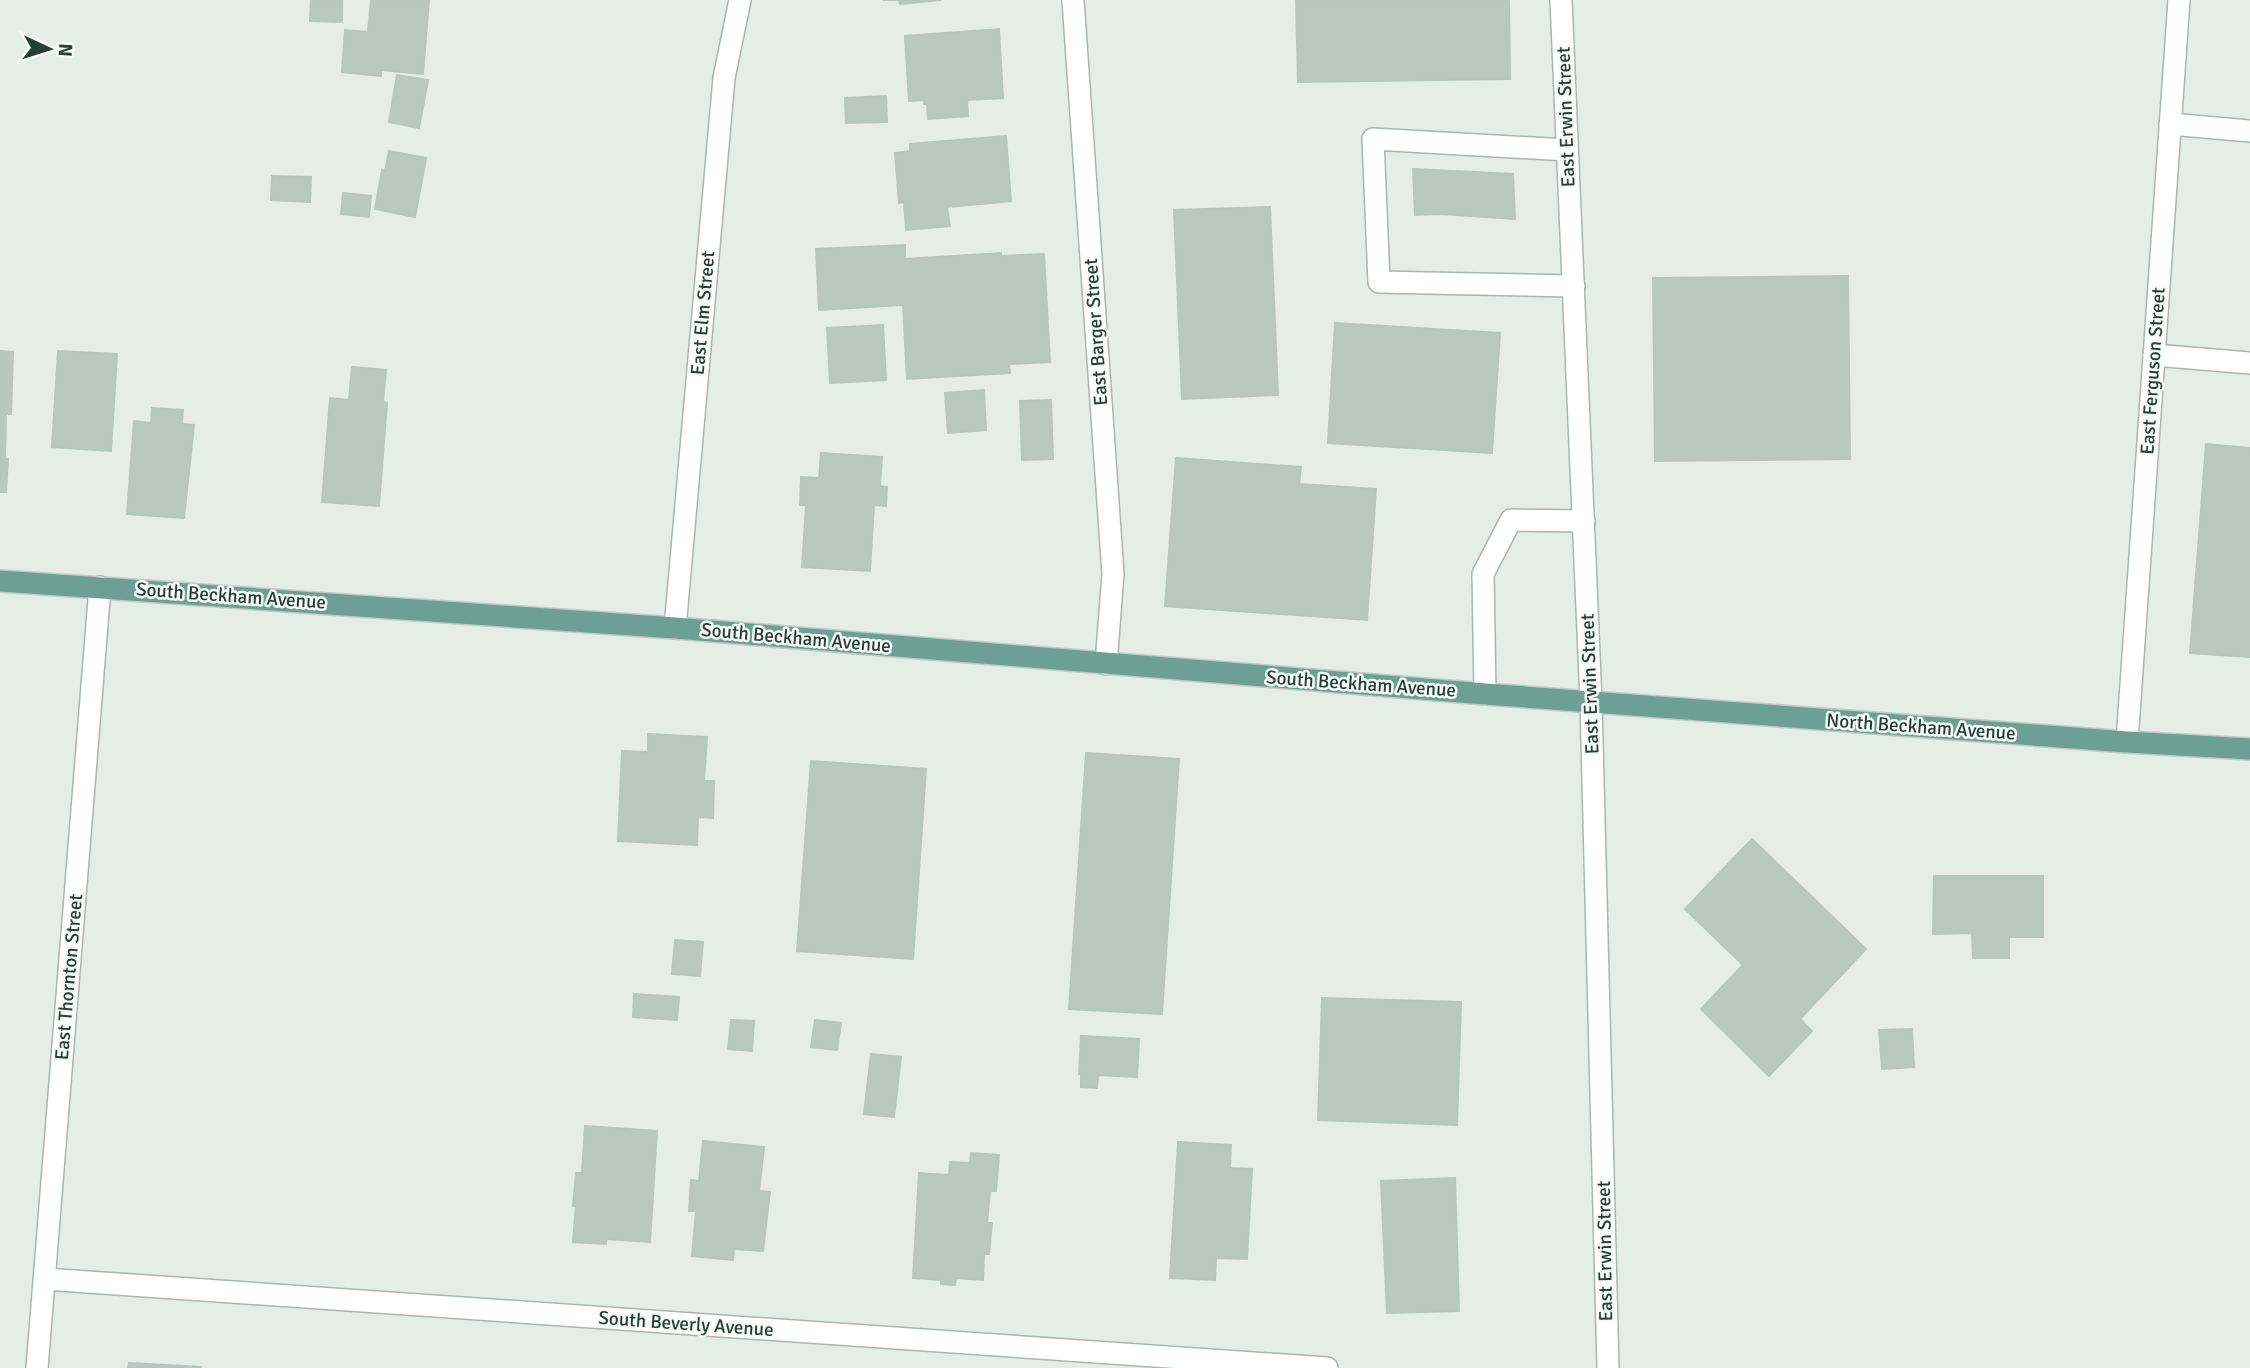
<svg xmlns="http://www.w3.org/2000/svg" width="2250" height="1368" viewBox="0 0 2250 1368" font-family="Signika,sans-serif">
<rect width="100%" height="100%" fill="#e5ede9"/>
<path fill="#bac8c2" stroke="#b7c6c0" stroke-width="2" d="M311 0H342V22L310 21Z
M371 0H429L423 74 381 70V76L342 72 345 30 368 32Z
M883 0H941L900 4 899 0Z
M1296 0H1509L1510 79 1298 82Z
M999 29 1003 98 967 100 968 116 928 119 927 104H924V100L909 101 905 36Z
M397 75 428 80 419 128 389 122Z
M886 96 887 122 846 123 845 98Z
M1006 136 1011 201 947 207 950 226 906 230 904 202 899 203 895 153 910 151V144Z
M389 151 426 158 415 217 375 209 382 170 385 171Z
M1413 169 1513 174 1515 219 1440 214 1415 215Z
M272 176 311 177 310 202 271 200Z
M343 193 371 196 369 217 341 214Z
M1270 207 1278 395 1182 399 1174 210Z
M905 245V259L1001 253V256L1044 254 1050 362 1009 364 1010 373 907 379 903 305 819 310 816 249Z
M1848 276 1850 459 1655 461 1653 278Z
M1335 323 1500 333 1492 453 1328 443Z
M883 325 886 380 830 383 827 328Z
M0 351 13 352 11 414H6L5 459H8L6 492H0Z
M58 351 117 354 111 451 52 447Z
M352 367 386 370 383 402 387 403 379 506 322 502 330 398 349 400Z
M984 390 986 430 948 433 945 393Z
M1051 400 1053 459 1022 460 1020 401Z
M152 408 183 410 182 424 194 425 184 518 127 514 134 421 151 423Z
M2206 444 2250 448V657L2190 653Z
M821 453 882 457 880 486 887 487 886 506 874 505 870 571 802 567 806 505H800L801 477 819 478Z
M1176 458 1301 467 1299 484 1376 489 1367 620 1165 606Z
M648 734 707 737 704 781H714L713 818 698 817 697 845 618 841 622 751 648 752Z
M1086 753 1179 759 1162 1014 1069 1009Z
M811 761 926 769 913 959 797 951Z
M1752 839 1866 949 1800 1019 1812 1031 1769 1076 1701 1009 1743 965 1685 909Z
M1934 876H2043V937H2009V958H1973L1972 933 1933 934Z
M675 940 703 942 700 976 672 974Z
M634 994 679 997 677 1020 633 1017Z
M1322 998 1461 1002 1457 1125 1318 1120Z
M731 1020 754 1021 752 1051 728 1049Z
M815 1020 841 1023 837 1050 811 1047Z
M1912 1029 1914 1067 1882 1069 1879 1030Z
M1081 1036 1139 1039 1137 1077 1098 1075 1097 1088 1081 1087V1074H1079Z
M871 1054 901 1057 894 1117 864 1114Z
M585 1126 657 1131 650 1242 606 1239V1244L573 1242 576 1206H573L576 1173H582Z
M703 1141 764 1147 759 1191 770 1192 763 1251 734 1249 733 1260 692 1256 696 1211H689L691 1180 699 1181Z
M1178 1142 1231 1145 1230 1168 1252 1169 1247 1259 1216 1258 1215 1280 1170 1278Z
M971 1153 999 1155 996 1191H990L987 1223H992L989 1254H984L983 1280 956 1278 955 1285 941 1284V1280L913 1278 919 1173 949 1175 950 1162 970 1163Z
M1455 1178 1459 1311 1387 1313 1381 1181Z
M129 1363 201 1367V1368H128Z"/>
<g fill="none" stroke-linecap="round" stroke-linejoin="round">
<defs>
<path id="service" d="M1567 150 1373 139 1379 282 1574 286
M2154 355 2250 363
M1485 694 1483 574 1511 520 1584 521"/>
<path id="minor" d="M1073 0 1113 574 1106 664
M2170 124 2250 131
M675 628 724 78 740 0
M2127 742 2179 0
M45 1279 1327 1368
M37 1368 100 587"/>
<path id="secondary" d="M1561 0 1591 702 1608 1368"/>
<path id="primary" d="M0 581 675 628 1485 694 2127 742 2250 749"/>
</defs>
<use href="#service" stroke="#a8b5b0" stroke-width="24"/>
<use href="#minor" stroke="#a8b5b0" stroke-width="24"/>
<use href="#secondary" stroke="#a4b8b1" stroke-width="24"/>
<use href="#primary" stroke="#c2c9c7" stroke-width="24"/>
<use href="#service" stroke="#fff" stroke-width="21"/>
<use href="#minor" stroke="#fff" stroke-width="21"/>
<use href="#secondary" stroke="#fff" stroke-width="21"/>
<use href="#primary" stroke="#6ca093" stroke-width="21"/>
</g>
<g text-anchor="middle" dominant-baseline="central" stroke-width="5" stroke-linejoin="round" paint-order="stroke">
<g font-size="19" fill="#253e37" stroke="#f5faf7">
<text transform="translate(1566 117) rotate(-92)">East Erwin Street</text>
<text transform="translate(703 313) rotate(-85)">East Elm Street</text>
<text transform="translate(1096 332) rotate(-94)">East Barger Street</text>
<text transform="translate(2153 371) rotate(-86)">East Ferguson Street</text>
<text transform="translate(231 596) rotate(4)">South Beckham Avenue</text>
<text transform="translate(796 638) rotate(5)">South Beckham Avenue</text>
<text transform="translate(1361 684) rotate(4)">South Beckham Avenue</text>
<text transform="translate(1590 684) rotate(-92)">East Erwin Street</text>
<text transform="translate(1921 727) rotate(4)">North Beckham Avenue</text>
<text transform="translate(69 977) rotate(-85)">East Thornton Street</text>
<text transform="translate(1605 1251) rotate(-91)">East Erwin Street</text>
<text transform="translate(686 1324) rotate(4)">South Beverly Avenue</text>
</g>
</g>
<g transform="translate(49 49) rotate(94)" stroke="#f5faf7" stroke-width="5" paint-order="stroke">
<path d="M0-5L12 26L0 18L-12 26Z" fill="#253e37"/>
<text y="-10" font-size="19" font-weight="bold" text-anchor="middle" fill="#253e37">N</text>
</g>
</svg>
